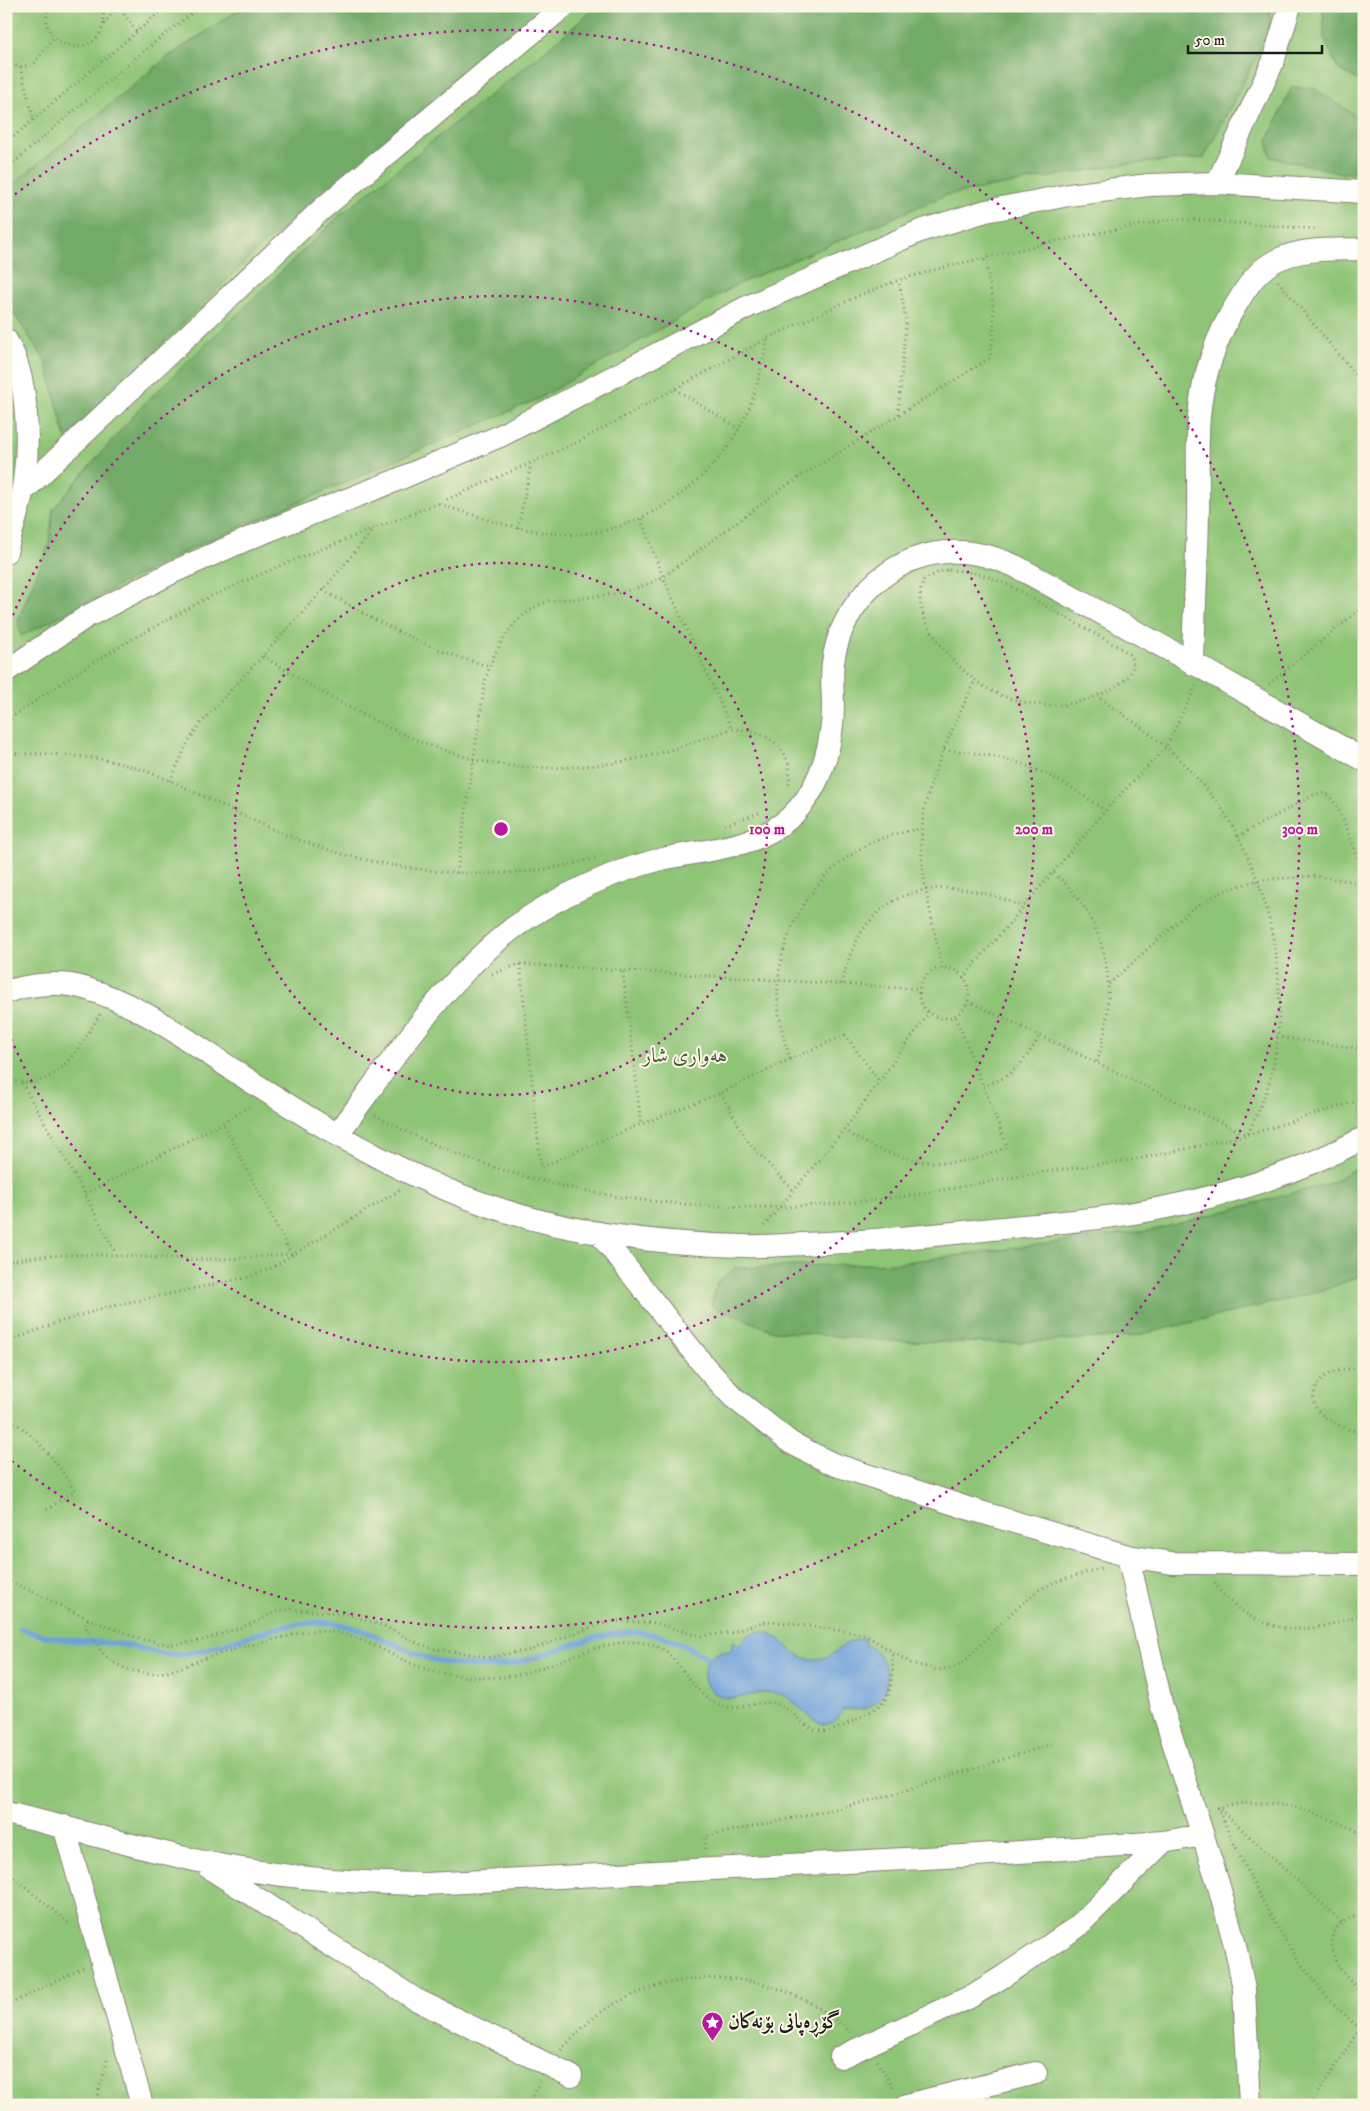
<svg xmlns="http://www.w3.org/2000/svg" width="1370" height="2111" viewBox="0 0 1370 2111" font-family="'IM FELL DW Pica',Amiri,serif">
<rect width="100%" height="100%" fill="#fcf5e5"/>
<filter id="ink" filterUnits="userSpaceOnUse"><feTurbulence type="fractalNoise" baseFrequency=".02" numOctaves="2"/><feDisplacementMap in="SourceGraphic" scale="10" xChannelSelector="R" yChannelSelector="G"/><feConvolveMatrix kernelMatrix="1 2 1 2 8 2 1 2 1" color-interpolation-filters="sRGB"/></filter>
<filter id="wash" filterUnits="userSpaceOnUse"><feTurbulence type="fractalNoise" baseFrequency=".0096" numOctaves="4" result="noise"/><feDisplacementMap in="SourceGraphic" scale="20" xChannelSelector="R" yChannelSelector="G"/><feGaussianBlur stdDeviation="1.12" result="paint"/><feColorMatrix in="noise" values="0 0 0 0 0 0 0 0 0 0 0 0 0 0 0 0 0 1.4 0 .05"/><feComposite in="paint" operator="in"/></filter>
<g filter="url(#wash)">
<rect width="100%" height="100%" fill="#eee7ca"/>
<path fill="#8ec476" stroke="#557049" d="M6 6H1364V2105H6Z"/>
<path fill="#72aa67" stroke="#476342" d="M245 6H551L259 248 66 439 46 362 6 302V190L169 56Z
M598 6H1270V30L1204 158 1118 165 946 195 740 283 538 399 190 549 21 636 18 620 49 544 53 509 140 408 339 216 540 55Z
M1323 6H1364V83L1338 69 1324 38Z
M1292 87 1313 88 1364 121V173H1342L1271 157 1267 142Z
M1364 1163V1274L1325 1290 1135 1336 1007 1343 891 1341 774 1331 711 1306 717 1282 735 1268 898 1263 1154 1230 1331 1183Z"/>
<path fill="#6ea2da" stroke="#455f7b" d="M762 1631C786 1635 789 1660 816 1659 837 1659 841 1638 865 1639V1645C895 1657 895 1700 863 1709 856 1711 850 1709 843 1709 824 1748 801 1700 780 1694 755 1687 728 1711 708 1687 701 1679 704 1668 708 1658L722 1651H731L733 1641 740 1645C744 1635 753 1632 762 1631Z"/>
<g fill="none" stroke-linecap="round" stroke-linejoin="round">
<path stroke="#6ea2da" stroke-width="5.5" d="M20 1628C51 1641 87 1641 120 1644 142 1647 164 1658 186 1654 233 1645 281 1619 330 1623 364 1626 390 1644 421 1656 444 1664 468 1667 492 1666 548 1663 601 1621 656 1635 675 1639 691 1650 708 1658"/>
</g>
</g>
<g filter="url(#ink)">
<g fill="none" stroke-linecap="round" stroke-linejoin="round">
<defs>
<path id="minor" d="M1217 183 1273 62 1290 6
M6 340C30 378 30 449 22 493 18 513 11 532 6 552
M22 492 322 209 564 6
M1193 664C1194 614 1197 565 1198 516 1199 483 1196 450 1199 417 1202 377 1217 334 1239 300 1248 285 1258 270 1275 261 1302 247 1334 250 1364 249
M6 671 86 617 173 572 252 537 392 482 500 436 747 307 920 231 986 211 1069 195 1149 185 1217 183 1364 192
M6 992C30 984 60 981 84 988 144 1005 195 1046 247 1079 325 1129 407 1179 496 1208 573 1234 663 1244 744 1246 763 1247 783 1245 802 1244 860 1242 917 1237 974 1231 1038 1224 1104 1220 1167 1207 1235 1193 1303 1170 1364 1138
M337 1135C390 1064 441 984 512 929 529 916 548 905 567 895 595 881 624 869 654 861 704 848 763 851 799 808 822 782 833 741 833 707 833 692 831 677 833 663 839 616 871 576 914 559 949 546 982 551 1015 566L1204 669 1364 760
M599 1233 706 1368 733 1397 791 1443 833 1464 967 1508 1128 1556 1172 1563 1364 1564
M1128 1556 1162 1707 1218 1883 1235 1945 1244 1989 1250 2105
M6 1813C71 1828 134 1847 199 1861 273 1877 350 1883 426 1884L963 1856 1163 1842 1203 1835
M64 1826 142 2105
M208 1867 415 1999 571 2076
M841 2057 970 1997 1004 1976 1077 1927 1163 1842
M907 2105 1036 2073"/>
</defs>
<use href="#minor" stroke="#858273" stroke-width="24"/>
<path stroke="#858273" stroke-width="3" stroke-dasharray="1 4" stroke-linecap="butt" d="M49 6C34 46 94 63 103 25 104 19 104 12 101 6
M118 6 137 32
M104 24 118 6
M6 63 20 67 33 65 54 37
M20 67 34 119
M6 143 167 6
M6 169 145 50 201 6
M1278 281 1364 385
M675 389 739 429
M898 414 906 321 899 280
M440 504C481 518 521 532 565 534 638 538 717 480 746 415 757 391 762 364 768 338
M641 519 663 577 732 729
M518 528 531 464
M949 570C971 571 990 576 1010 586L1127 652C1154 681 1082 703 1063 705 1048 706 1033 705 1018 701 983 692 957 668 937 640 925 622 914 601 924 580L939 572Z
M323 590C378 622 427 650 489 666
M263 656C329 697 397 739 473 759 529 773 593 769 649 756 677 749 704 738 732 729 767 729 797 750 788 788
M1269 684 1364 606
M6 721 81 670 136 637 209 597 284 564 439 503 578 442 768 338 860 295 899 280 941 268 1056 241 1167 220 1185 219 1315 229
M944 750C1012 755 1051 770 1105 811
M6 754C54 753 103 755 148 772 199 791 246 820 297 839 386 873 506 887 598 857
M170 781 188 742 199 725 323 590 373 530
M725 825 762 812
M1238 836 1314 795C1319 793 1325 792 1329 796 1342 808 1358 859 1364 877
M457 873 485 682C494 647 514 613 549 601 593 596 621 598 663 577L787 485 990 358C997 317 993 298 984 257
M1054 873C1111 922 1119 992 1097 1062
M520 964 541 1167 641 1124 721 1093 790 1059 845 1035 879 1081
M942 968C934 925 918 873 922 828 925 781 956 723 975 680
M919 993a25 25 0 1 1 50 0a25 25 0 1 1-50 0Z
M623 972 641 1124
M492 974 520 964 919 989
M963 978 1105 811 1166 747 1196 686
M842 984C862 884 940 870 1023 907
M1109 984 1191 910 1223 891 1258 880 1315 876 1350 881 1364 887
M968 1001 1247 1135 1364 1099
M1277 1037 1364 1049
M790 1059C786 1044 781 1030 779 1014 770 942 811 870 877 840 891 834 907 832 921 828
M6 1078C55 1098 79 1047 100 1014
M22 1083 85 1194 116 1254
M983 1086C1012 1078 1026 1061 1040 1035
M721 1093 749 1143 793 1190
M375 1115C522 1198 701 1219 867 1201 925 1195 982 1182 1039 1173 1072 1167 1105 1165 1137 1159 1174 1152 1210 1143 1247 1135 1256 1117 1265 1099 1270 1079 1292 996 1274 901 1233 827 1221 805 1203 785 1187 767 1161 739 1129 719 1098 697
M844 1130C890 1162 956 1176 1007 1146L955 1015
M85 1194 223 1123 252 1105
M764 1226 844 1130 929 1013
M6 1262C67 1249 128 1257 188 1259 223 1260 257 1257 291 1254L223 1123
M6 1342 62 1321 107 1307 249 1277 271 1268 400 1190
M1364 1368C1342 1369 1320 1369 1314 1394 1313 1401 1314 1407 1319 1412 1330 1424 1350 1429 1364 1435
M6 1417C36 1434 56 1462 75 1490L45 1511
M6 1579 88 1619 141 1639 171 1645 204 1640 251 1624 278 1611 291 1609 346 1614 384 1626 419 1644 435 1649 489 1657 531 1650 597 1625 617 1621 656 1623 688 1633 703 1636 733 1632 759 1623 773 1621 851 1632 867 1636 911 1663 937 1670 956 1667 967 1659 1014 1610 1039 1590 1055 1582 1101 1568
M1215 1582C1219 1593 1229 1600 1238 1608 1280 1639 1319 1631 1364 1613
M88 1619 85 1626C93 1638 101 1654 113 1662 125 1670 142 1674 156 1673 172 1673 188 1664 203 1659 226 1651 251 1645 276 1639 289 1636 303 1631 317 1631 358 1630 389 1657 426 1669 450 1676 480 1679 505 1677 553 1672 623 1621 667 1652 682 1667 695 1691 713 1702 736 1715 752 1700 773 1703 790 1706 799 1723 814 1730 819 1731 824 1732 829 1731 840 1729 879 1709 885 1700 893 1687 893 1667 892 1652
M1217 1807C1255 1888 1293 1974 1364 2032
M1216 1808C1273 1794 1313 1811 1364 1834
M1220 1809 1342 1922
M705 1849 706 1836 837 1809 884 1797 1055 1743
M6 1871 71 1925
M1364 1915C1310 1922 1333 1972 1364 1993
M6 2006 84 1967
M561 2050C576 2034 591 2018 609 2007 690 1960 782 1971 851 2032
M877 2061 894 2090
M97 2105 99 2089 108 2057
M529 2105 540 2082
M1310 2105 1360 2029"/>
<use href="#minor" stroke="#fff" stroke-width="22"/>
</g>
</g>
<g fill="none" stroke="#b5179e" stroke-width="2.5" stroke-dasharray="2.5 5">
<circle cx="501" cy="829" r="266"/>
<path d="M7 629A533 533 0 1 1 7 1029"/>
<path d="M9 199A799 799 0 1 1 9 1459"/>
</g>
<defs>
<symbol id="sight-pin" viewBox="-11 -11 22 30"><path d="M0 17L-7.5 6A9.5 9.5 0 1 1 7.5 6Z" fill="#b5179e" stroke="#fcf5e5"/><path d="M0-6L1.8-2.2L6-1.7L2.9 1.2L3.7 5.4L0 3.3L-3.7 5.4L-2.9 1.2L-6-1.7L-1.8-2.2Z" fill="#fff"/></symbol>
</defs>
<g fill-rule="evenodd">
<use href="#sight-pin" x="700" y="2010" width="25" height="34"/>
</g>
<g text-anchor="middle" dominant-baseline="central" stroke-width="4" stroke-linejoin="round" paint-order="stroke">
<g font-size="21" fill="#44573c" stroke="#fcf5e5">
<text x="685" y="1056">هەواری شار</text>
</g>
<g font-size="21" font-weight="bold" fill="#1c1c1c" stroke="#fcf5e5" text-anchor="start">
<text x="728" y="2022">گۆڕەپانی بۆنەکان</text>
</g>
</g>
<circle cx="501" cy="829" r="8" fill="#b5179e" stroke="#fcf5e5" stroke-width="2.5"/>
<g font-size="15" text-anchor="middle" font-weight="bold" fill="#b5179e" stroke="#fcf5e5" stroke-width="4" stroke-linejoin="round" paint-order="stroke">
<text x="767" y="834">100 m</text>
<text x="1034" y="834">200 m</text>
<text x="1300" y="834">300 m</text>
</g>
<rect width="1370" height="2111" fill="none" stroke="#fcf5e5" stroke-width="25"/>
<path d="M1188 45v8h134v-8" fill="none" stroke="#1c1c1c" stroke-width="2.5"/>
<text x="1195" y="45" font-size="15" fill="#1c1c1c" stroke="#fcf5e5" stroke-width="4" paint-order="stroke">50 m</text>
</svg>
